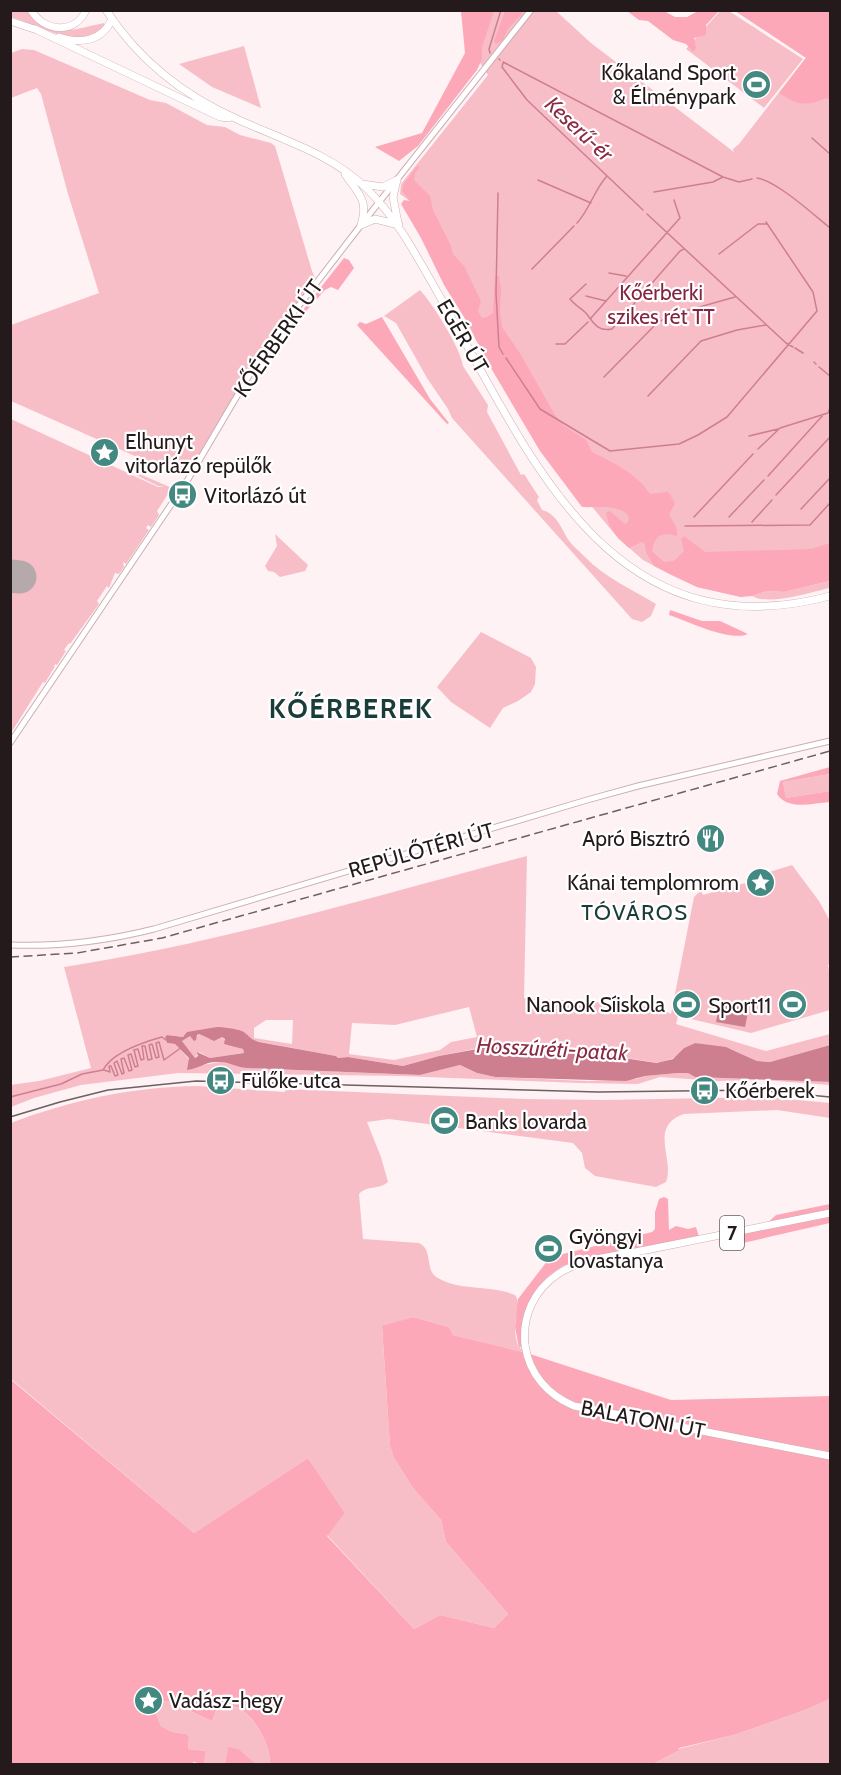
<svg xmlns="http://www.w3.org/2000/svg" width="841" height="1775" viewBox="0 0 841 1775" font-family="Cabin,sans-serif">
<rect width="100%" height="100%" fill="#fff2f4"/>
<path fill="#f8bec8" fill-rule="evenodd" d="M11 11H28C46 40 76 29 104 23L105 26C101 30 94 35 89 37 69 44 30 22 11 17Z
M461 11H556L591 43 734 152 733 149 739 144 808 55 830 72V565L741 597 697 587 671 575 643 560 618 538 578 490 411 202 400 194 401 184 488 75 465 40Z
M720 11H729L803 59 764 108 686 49Z
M244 46 261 108 212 87 179 64Z
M22 49 34 50 150 100 166 103 207 125 225 127 240 135 271 143 275 146 312 271 317 282 263 352 206 452 190 470 179 473 164 469 11 401V325L99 293 68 194 41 94 37 88 11 98V53Z
M420 290C433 304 461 349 463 366L488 405 487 412 521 475 524 474 539 497 537 500 542 510C555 513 560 525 566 536 570 544 579 551 585 557 604 577 633 590 656 604L651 616 642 622 632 619 452 418 448 409 427 378 396 323 384 316Z
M11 419 158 487H165L158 486 134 474 135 472 172 488 157 511 159 515 151 527 148 525 146 528 149 530 126 564 123 562 124 567 119 574 115 573 109 588 107 586 97 601 99 604 70 644 69 643 64 650 66 651 57 665 55 664 54 668 45 683 43 682 11 733Z
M275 534 308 565 305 571 280 577 274 572 268 571 265 566 277 546Z
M830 581V588C811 592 769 606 752 596L767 591 784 592Z
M481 632 531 658 536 667 535 684 531 692 518 701 503 708 490 728 451 702 437 687Z
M830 774V791L786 798 783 782Z
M527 856 524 998 597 1002 635 1008 654 1005 671 1014 694 897 701 890 703 895 745 883 748 892 769 886 766 873 792 865 819 901 830 921V964L828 965 830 975V1010L751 1033 678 1016 676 1024 766 1051 830 1034V1045L770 1062 757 1061 731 1049 695 1043 684 1048 676 1057 660 1063 542 1046 494 1045 439 1056 403 1066 348 1057 338 1058 336 1056 255 1041 242 1031 234 1029 229 1030 217 1027 183 1037 167 1035 165 1037 167 1043 175 1044 189 1059 201 1065 221 1062 246 1068 420 1075 460 1065 477 1073 495 1077 588 1081 636 1079 645 1076 678 1073H688L695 1077 830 1082V1085L763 1080 717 1081 660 1077 638 1084 580 1083 400 1076 178 1073 81 1085 34 1098 11 1107 10 1085 39 1081 91 1068 64 967C221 943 374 896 527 856ZM469 1007 477 1037 451 1042 440 1050 394 1060 349 1054 352 1023 395 1025ZM266 1020H293L292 1044 254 1038V1028Z
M199 1034 209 1039 222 1037 229 1044 243 1049 244 1053 210 1058 199 1052 195 1058 182 1041 190 1035 195 1038Z
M197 1086 285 1092V1089L525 1099 604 1100 767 1097 830 1103V1118L777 1110 684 1114C648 1126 675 1160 666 1182L656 1187 595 1176 585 1168 582 1153 573 1143 389 1119 367 1122 381 1157 388 1182C379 1190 367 1185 359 1194L363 1239 419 1243C434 1250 424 1271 438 1278 459 1291 492 1285 515 1295 522 1305 515 1316 515 1326 515 1333 516 1341 519 1348L526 1349 527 1353 453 1335 449 1327 413 1317 382 1327 390 1446 394 1458 413 1488 441 1520 446 1542 508 1614 494 1628 440 1615 414 1629 327 1535 345 1513 308 1458 194 1533 11 1379V1123C71 1100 132 1087 197 1086Z
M147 1699 171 1702 212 1721 219 1703C227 1704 235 1706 242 1710 257 1720 271 1747 270 1764L255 1763 239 1749 228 1748 225 1764H204L206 1751 188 1749 189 1736 186 1734 172 1732 161 1726 156 1714 147 1706Z
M830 1699V1764H653L678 1751V1749L734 1735 805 1710Z"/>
<path fill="#fca8b8" d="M461 11H494L482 47V59L477 70 418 146 399 161 375 147 422 133 465 53Z
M505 11H523L521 15 508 29 502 41 496 44 494 41Z
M627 11H664L675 17H687L698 11H719L706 25V35L694 38 696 48 693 52 686 44 673 40 648 21 639 20Z
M735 11H830V100L826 98C805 107 798 105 779 93L806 58Z
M418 165 419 168 415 173 414 180 430 196 433 210 451 246 453 254 464 266 481 301 478 311 482 318 487 317 493 313 495 276H499L501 288 500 312 502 327 521 355 555 415 563 425 586 440 592 452C615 464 634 471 650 494L667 492 670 494 675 504 669 514 677 529V536C662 532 655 534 652 551L664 562 674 561 684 551 681 539 684 536 705 552 811 549 830 543V581L784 592 767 591 752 596 741 597 697 587 654 566 646 552 645 544 642 542 629 548 618 538 609 525 606 513 610 511 625 524 628 522 629 517C620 503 597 508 582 507L540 451 485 358 467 322 444 285 421 238 401 204 404 200 410 201 402 191 404 183Z
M344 258 349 260 354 268 338 290 331 287 325 290 289 330 288 329Z
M382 317 430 399 449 423 447 424 357 325 360 322 366 324Z
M670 610 702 621H720L748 634C731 642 689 622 672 616L669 615Z
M830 767V774L783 782 786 798 830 791V802C813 803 788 811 777 794L780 781Z
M664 1197 668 1199 669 1230 676 1226 688 1229 696 1227 699 1237 565 1265C533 1282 521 1311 522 1346L519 1348 515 1327 518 1299 548 1260 559 1255 652 1232 655 1229V1212L659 1199Z
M830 1204V1223L734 1245 719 1236 764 1226 776 1215Z
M413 1317 449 1327 453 1335 527 1353 671 1400 830 1396V1699L805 1710 734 1735 679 1748 678 1751 653 1764H225L228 1747 239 1749 255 1763 270 1764C271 1747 257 1720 242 1710 235 1706 227 1704 219 1703L212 1721 171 1702 147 1699V1706L156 1714 161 1726 172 1732 186 1734 189 1736 188 1749 206 1751 204 1764 193 1762V1764H11L10 1379 194 1533 308 1458 345 1513 327 1536 414 1629 440 1615 494 1628 508 1614 446 1542 441 1520 413 1488 394 1458 390 1446 382 1326Z"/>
<path fill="#ce7f8f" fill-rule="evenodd" d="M720 1002 749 1007 745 1027 716 1022Z
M217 1027C222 1027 237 1029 242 1031 249 1035 251 1040 259 1042L336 1056 338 1058 348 1057 403 1066 439 1056 499 1045 542 1046 657 1063 673 1059 684 1048 695 1043 726 1047 757 1061 770 1062 830 1045V1082L695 1077 688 1073H678L645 1076 626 1081 495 1077 477 1073 460 1065 420 1075 246 1068C236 1067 227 1061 216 1062 205 1062 198 1069 187 1070L189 1058 175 1044 167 1043 165 1037 167 1035 183 1037 187 1032ZM199 1034 214 1041 222 1037 225 1039 224 1044 243 1049 244 1053 210 1058 197 1052 198 1056 195 1058 182 1041 190 1036 194 1041 196 1040 197 1035Z"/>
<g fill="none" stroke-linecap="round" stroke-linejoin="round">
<path stroke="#ce7f8f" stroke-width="1.5" d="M490 53 489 49 501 10
M499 59 500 60
M503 62 723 177 739 182 752 179
M503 63 502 67 527 100 643 210
M812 138 830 154
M757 178C777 181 814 215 830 228
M538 180 591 203
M654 192 713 182 723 177
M498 193 496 293 499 347 503 354
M647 214 786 343 793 347
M577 223C590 209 594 190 607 176
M719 254 758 224H767
M532 269 574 226
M609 273 626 276
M586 284 570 299C574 304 580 308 585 312 593 321 596 332 612 329L680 251 684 249
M586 296 606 301
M591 318 680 218 674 200
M556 344H565L588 322
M795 348 803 353
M506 358 540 409 610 451 679 444 698 435 727 417 817 311 813 292 766 222
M814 362 816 364
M819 367 830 376
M604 377 658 322 678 313 735 297
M648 396 701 341 737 330 766 325
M749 436 778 429
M758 449 780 428 828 413 830 408
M768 476 824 414
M776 495 830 437
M801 509 830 478
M694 517 753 454
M729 517 764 480
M752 522 772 500
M685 526 810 525 830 503
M104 1070 110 1072 109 1066H111L115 1076 118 1075 114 1063 117 1061 122 1074 124 1073 121 1059 124 1058 129 1071 132 1070 128 1055 131 1054 135 1067 138 1066 134 1050 138 1049 141 1060 144 1059 142 1046H145L148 1060 152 1059 149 1045 152 1044 156 1058 159 1057 156 1043 159 1042 164 1060 182 1047
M10 1097 61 1084 82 1074 103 1070C112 1053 144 1042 162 1037L166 1040"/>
<path stroke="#b6a9ab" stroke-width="33" d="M10 576 20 577"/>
<defs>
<path id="minor" d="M10 743 187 481 263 352 361 225 531 10
M10 945C59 947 106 941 154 929L587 800 638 786 830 741"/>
<path id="major" d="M31 10C44 32 75 35 86 10
M106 10C139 61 184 96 239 120 283 140 331 154 366 188 398 219 417 257 439 295 529 452 607 655 830 596
M10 21 37 30
M35 29 220 117 229 118
M59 37C80 44 102 42 112 19
M345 174C358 194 369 199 361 225
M397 180 393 197 398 223
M362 184 383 187 397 180
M361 225 375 219 399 225
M830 1213C771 1225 711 1237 651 1249 623 1255 581 1258 558 1274 534 1290 522 1316 525 1345 529 1374 548 1395 574 1406L830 1456"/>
</defs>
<use href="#minor" stroke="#cbafb3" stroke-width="7"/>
<use href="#major" stroke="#cbafb3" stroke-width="8"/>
<use href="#minor" stroke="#fff" stroke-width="5"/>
<use href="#major" stroke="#fff" stroke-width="7"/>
<path stroke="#6c6062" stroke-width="1.5" d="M10 1117 60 1102 108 1090 196 1081 598 1092 758 1090 830 1097"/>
<path stroke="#6c6062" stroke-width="1.5" stroke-dasharray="9 4.5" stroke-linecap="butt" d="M10 957 77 953 162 938 830 751"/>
</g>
<defs>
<symbol id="stadium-disc" viewBox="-11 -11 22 22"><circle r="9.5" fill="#438982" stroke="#fff"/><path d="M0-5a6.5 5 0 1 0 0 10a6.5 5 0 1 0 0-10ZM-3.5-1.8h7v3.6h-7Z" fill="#fff"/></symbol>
<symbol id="sight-disc" viewBox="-11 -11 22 22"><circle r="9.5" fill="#438982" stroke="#fff"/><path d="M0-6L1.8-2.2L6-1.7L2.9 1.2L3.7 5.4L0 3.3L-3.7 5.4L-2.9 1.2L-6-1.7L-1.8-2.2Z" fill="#fff"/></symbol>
<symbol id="bus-disc" viewBox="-11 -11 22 22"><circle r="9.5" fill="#438982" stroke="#fff"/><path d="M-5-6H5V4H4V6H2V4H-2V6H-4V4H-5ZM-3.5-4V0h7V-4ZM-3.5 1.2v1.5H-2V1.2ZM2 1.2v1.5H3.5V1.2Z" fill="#fff"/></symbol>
<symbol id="restaurant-disc" viewBox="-11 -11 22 22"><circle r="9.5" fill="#438982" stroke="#fff"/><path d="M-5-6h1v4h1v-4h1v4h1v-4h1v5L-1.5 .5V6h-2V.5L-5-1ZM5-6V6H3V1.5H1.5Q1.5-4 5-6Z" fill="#fff"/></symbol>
</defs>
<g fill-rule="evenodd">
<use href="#stadium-disc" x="740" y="68" width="33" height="33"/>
<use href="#sight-disc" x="88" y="436" width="33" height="33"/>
<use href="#bus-disc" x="166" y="478" width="33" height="33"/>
<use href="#restaurant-disc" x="694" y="822" width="33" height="33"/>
<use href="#sight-disc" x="744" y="866" width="33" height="33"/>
<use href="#stadium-disc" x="670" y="988" width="33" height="33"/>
<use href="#stadium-disc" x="776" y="988" width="33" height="33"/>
<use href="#bus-disc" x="204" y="1064" width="33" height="33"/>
<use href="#bus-disc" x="688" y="1074" width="33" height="33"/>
<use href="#stadium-disc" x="428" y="1104" width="33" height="33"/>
<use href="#stadium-disc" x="532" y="1232" width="33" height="33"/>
<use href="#sight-disc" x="132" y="1684" width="33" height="33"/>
</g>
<g text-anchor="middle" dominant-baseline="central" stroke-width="4.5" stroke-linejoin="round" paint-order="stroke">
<rect fill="#fff" stroke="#665e5f" stroke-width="1.5" x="720" y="1216" width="24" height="34" rx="4.5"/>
<g font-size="20" font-weight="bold" fill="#24191b">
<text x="732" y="1233">7</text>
</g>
<g font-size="21" fill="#24191b" stroke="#fff" text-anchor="start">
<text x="736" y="72" text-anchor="end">Kőkaland Sport<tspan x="736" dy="24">&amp; Élménypark</tspan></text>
<text x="125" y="441">Elhunyt<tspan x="125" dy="24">vitorlázó repülők</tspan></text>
<text x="204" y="495">Vitorlázó út</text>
<text x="690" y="838" text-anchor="end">Apró Bisztró</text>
<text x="739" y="882" text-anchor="end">Kánai templomrom</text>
<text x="665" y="1004" text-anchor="end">Nanook Síiskola</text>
<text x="771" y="1005" text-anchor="end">Sport11</text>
<text x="241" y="1080">Fülőke utca</text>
<text x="725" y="1090">Kőérberek</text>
<text x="465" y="1121">Banks lovarda</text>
<text x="569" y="1236">Gyöngyi<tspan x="569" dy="24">lovastanya</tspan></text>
<text x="169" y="1700">Vadász-hegy</text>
</g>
<g font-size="21" fill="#832440" stroke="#fff">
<text x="661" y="292">Kőérberki<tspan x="661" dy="24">szikes rét TT</tspan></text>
</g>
<g font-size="21" fill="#24191b" stroke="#fff">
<text transform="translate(463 336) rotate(60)">EGÉR ÚT</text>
<text transform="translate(278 338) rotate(-55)">KŐÉRBERKI ÚT</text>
<text transform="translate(421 850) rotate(-16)">REPÜLŐTÉRI ÚT</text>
<text transform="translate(643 1419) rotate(11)">BALATONI ÚT</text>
</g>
<g font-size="22" font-style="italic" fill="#8a2b46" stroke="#fff">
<text transform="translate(579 129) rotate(43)">Keserű-ér</text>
<text transform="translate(552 1049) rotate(3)">Hosszúréti-patak</text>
</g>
<g font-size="22" letter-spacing="1.5" fill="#1b3d39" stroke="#fff">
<text x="635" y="912">TÓVÁROS</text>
</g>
<g font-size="27" font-weight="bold" letter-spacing="1.5" fill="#1b3d39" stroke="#fff">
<text x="351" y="708">KŐÉRBEREK</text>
</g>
</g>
<rect width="841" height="1775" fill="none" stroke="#24191b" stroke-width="24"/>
</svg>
